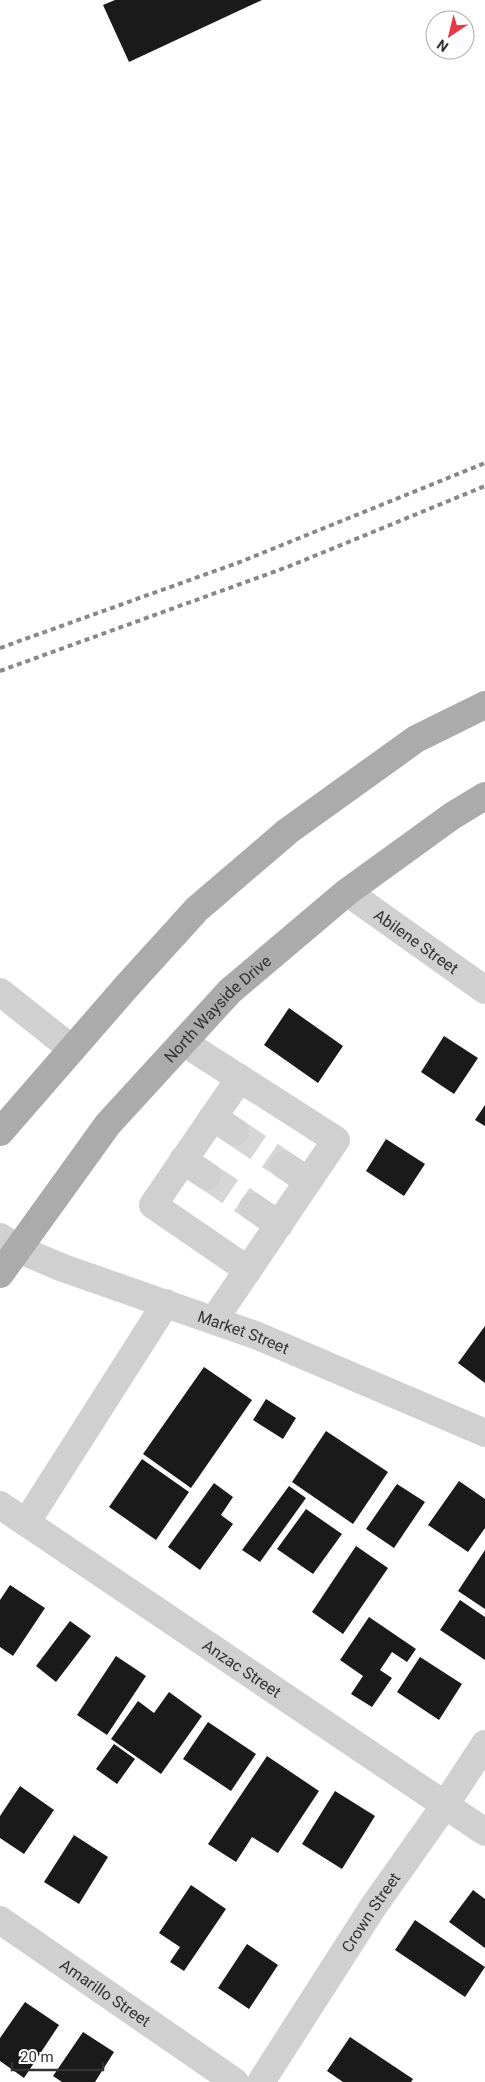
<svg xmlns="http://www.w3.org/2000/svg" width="485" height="2082" viewBox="0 0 485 2082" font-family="Roboto,sans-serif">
<rect width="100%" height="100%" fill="#fff"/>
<path fill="#1a1a1a" d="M115 0H262L129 62 103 5Z
M289 1008 343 1046 318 1083 264 1045Z
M444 1036 478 1058 454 1094 421 1072Z
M485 1105V1126L475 1120Z
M386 1139 425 1164 404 1196 366 1171Z
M485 1326V1383L458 1363Z
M204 1367 252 1400 191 1488 143 1454Z
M266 1399 296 1418 283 1439 253 1420Z
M326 1431 388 1472 353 1524 292 1482Z
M142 1459 189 1492 156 1540 109 1507Z
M459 1481 485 1499V1528L468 1552 428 1525Z
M214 1483 233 1497 221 1515 233 1524 200 1570 168 1547Z
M397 1484 425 1502 394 1548 366 1529Z
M289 1486 306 1498 260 1562 242 1550Z
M306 1509 342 1534 313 1574 277 1549Z
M356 1546 388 1568 343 1634 312 1612Z
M485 1550V1609L458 1591Z
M10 1585 45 1608 13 1656 0 1647V1600Z
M460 1600 485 1617V1660L440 1630Z
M369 1617 416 1649 407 1662 392 1652 380 1670 392 1678 372 1707 351 1694 363 1676 340 1660Z
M70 1621 91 1636 56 1682 36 1666Z
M116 1656 146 1676 107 1735 77 1715Z
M420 1657 462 1684 439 1720 397 1692Z
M169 1692 202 1716 161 1774 111 1739 138 1701 154 1713Z
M208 1722 256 1754 231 1791 183 1759Z
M114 1744 135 1759 117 1784 96 1769Z
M267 1756 319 1791 278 1853 252 1837 236 1862 208 1844Z
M20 1786 54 1810 24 1854 0 1838V1816Z
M335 1791 375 1816 342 1869 302 1844Z
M74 1835 108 1857 79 1904 44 1882Z
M191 1885 226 1909 184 1971 170 1962 180 1947 159 1933Z
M473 1890 485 1899V1948L449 1922Z
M415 1920 485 1967 465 1997 395 1950Z
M247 1944 278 1965 249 2009 218 1988Z
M25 2002 59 2025 24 2078 0 2061V2038Z
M83 2032 114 2052 95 2082H62L53 2076Z
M350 2037 413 2079 411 2082H343L327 2071Z"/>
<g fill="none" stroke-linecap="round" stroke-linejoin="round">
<path stroke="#d6d6d6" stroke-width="28" stroke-dasharray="28 14" stroke-linecap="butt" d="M235 1132 284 1165
M207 1176 253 1207"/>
<g stroke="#d0d0d0" stroke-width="28">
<path id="s1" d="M347 892 485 990"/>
<path d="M0 992 72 1049"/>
<path d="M183 1042 336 1140 214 1320"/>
<path d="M240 1078 153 1205 248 1270"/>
<path d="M213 1117 235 1132"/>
<path d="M183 1160 207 1176"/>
<path d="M284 1165 308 1181"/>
<path d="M253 1207 279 1225"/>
<path id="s2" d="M0 1237 18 1249 63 1268 258 1336 485 1433"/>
<path id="s3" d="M0 1505 485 1832"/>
<path d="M26 1523 166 1303"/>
<path id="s4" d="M0 1920 235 2082"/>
<path id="s5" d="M261 2082 373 1907 445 1805 485 1744"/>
</g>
<g stroke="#ababab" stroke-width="28">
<path d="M0 1132 127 986 197 909 288 831 416 739 485 705"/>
<path id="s6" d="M0 1274 108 1124 230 991 347 892 452 816 485 796"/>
</g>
<path stroke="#888" stroke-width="4" stroke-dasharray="5 4" stroke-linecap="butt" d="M0 648 240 562 485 463
M0 671 290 566 485 486"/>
</g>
<g text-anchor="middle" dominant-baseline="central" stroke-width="5" stroke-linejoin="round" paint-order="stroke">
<g font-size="16" fill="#333" stroke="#fff">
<text stroke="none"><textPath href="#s1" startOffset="85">Abilene Street</textPath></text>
<text stroke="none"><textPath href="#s6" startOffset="344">North Wayside Drive</textPath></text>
<text stroke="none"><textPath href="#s2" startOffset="262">Market Street</textPath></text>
<text stroke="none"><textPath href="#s3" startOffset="292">Anzac Street</textPath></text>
<text stroke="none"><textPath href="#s5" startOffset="202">Crown Street</textPath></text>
<text stroke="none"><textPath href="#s4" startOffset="128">Amarillo Street</textPath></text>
</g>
</g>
<g transform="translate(450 35) rotate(215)"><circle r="24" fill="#ffffff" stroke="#adadad"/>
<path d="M0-4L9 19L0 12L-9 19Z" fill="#e63946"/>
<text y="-8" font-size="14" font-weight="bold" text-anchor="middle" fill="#333333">N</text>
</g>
<path d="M12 2062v8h91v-8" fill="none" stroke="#333333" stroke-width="2.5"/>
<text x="20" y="2062" font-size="15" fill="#333333" stroke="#ffffff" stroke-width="4" paint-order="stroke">20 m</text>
</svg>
